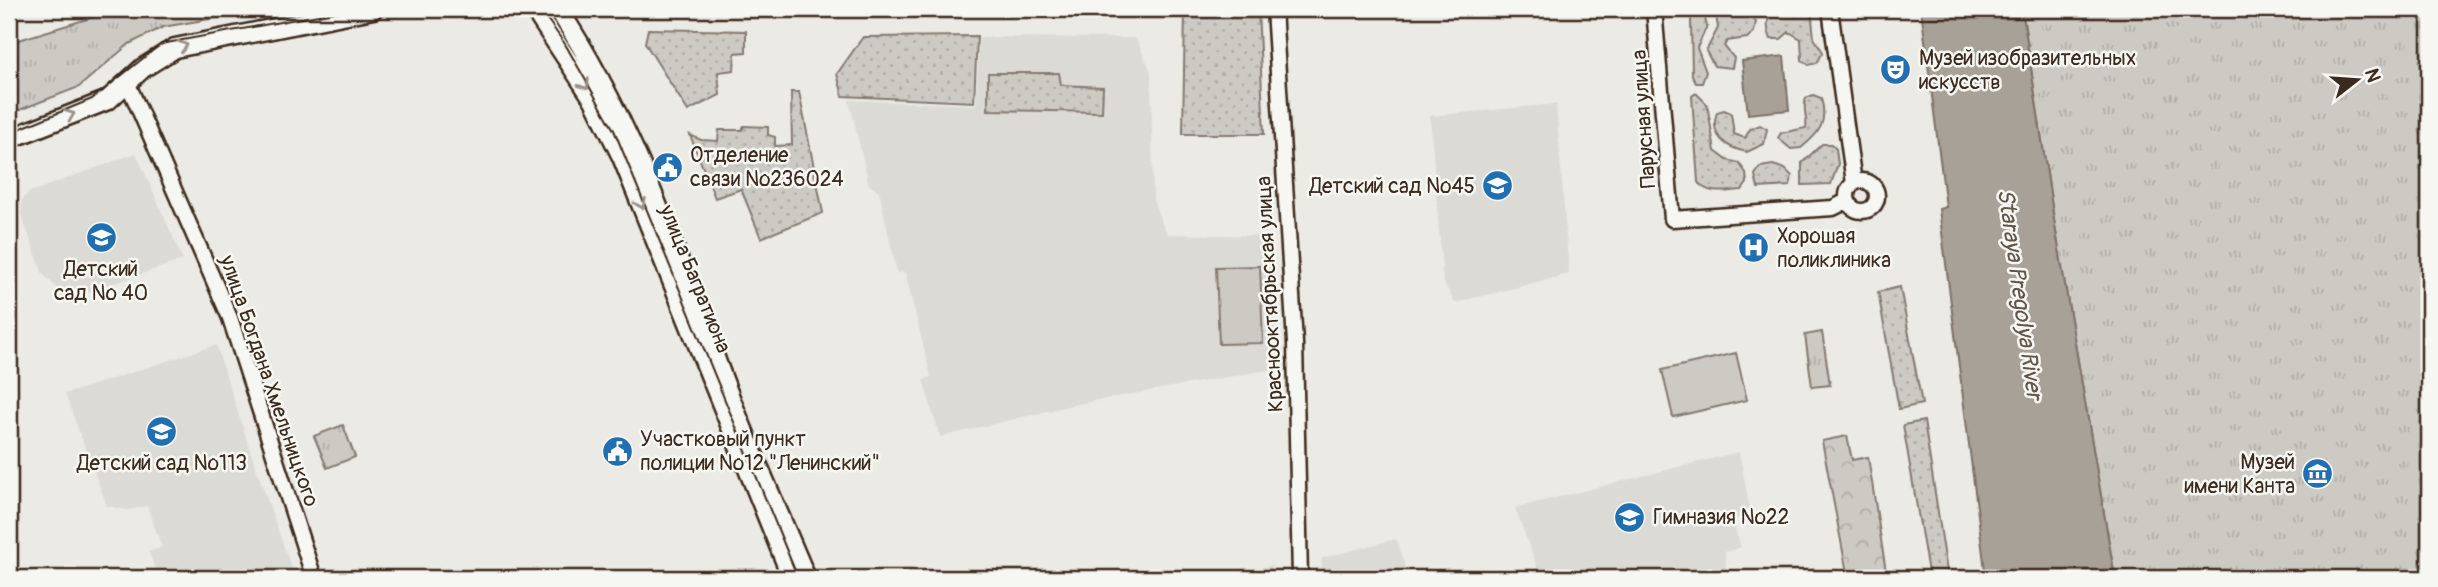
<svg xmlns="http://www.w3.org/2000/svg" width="2438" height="587" viewBox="0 0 2438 587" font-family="Pangolin,sans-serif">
<defs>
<pattern id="grass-dots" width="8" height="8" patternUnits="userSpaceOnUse" patternTransform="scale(1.75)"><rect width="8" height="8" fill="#cdcac4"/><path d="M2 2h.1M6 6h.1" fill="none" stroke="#b1aea8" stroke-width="1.8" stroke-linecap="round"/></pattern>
<pattern id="forest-crowns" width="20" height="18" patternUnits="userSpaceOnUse" patternTransform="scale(1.75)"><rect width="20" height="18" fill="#cdcac4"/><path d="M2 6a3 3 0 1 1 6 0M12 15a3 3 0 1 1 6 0" fill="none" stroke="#b1aea8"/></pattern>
<pattern id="park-tufts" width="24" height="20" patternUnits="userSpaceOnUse" patternTransform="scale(1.75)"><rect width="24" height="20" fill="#cdcac4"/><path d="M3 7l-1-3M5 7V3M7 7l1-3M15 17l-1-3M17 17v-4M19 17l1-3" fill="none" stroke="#b1aea8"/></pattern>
</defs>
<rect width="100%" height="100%" fill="#ebeae5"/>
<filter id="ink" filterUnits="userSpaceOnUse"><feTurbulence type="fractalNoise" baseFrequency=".0143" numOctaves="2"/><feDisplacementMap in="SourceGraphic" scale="14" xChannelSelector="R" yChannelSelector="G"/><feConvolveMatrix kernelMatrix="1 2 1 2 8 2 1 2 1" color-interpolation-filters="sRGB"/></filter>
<g filter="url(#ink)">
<path fill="#dcdad4" d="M979 37 1136 38 1151 72 1153 200 1163 226 1168 234 1270 236 1278 368 1072 405 940 437 923 380 931 377 905 272 897 273 879 191 869 185 849 100 976 105Z
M1556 104 1569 274 1455 303 1443 281 1430 116Z
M136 153 183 260 67 299 43 274 21 214 22 200 28 193Z
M216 345 256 468 295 578H158L149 552 162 547 147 506 128 510 107 506 65 394Z
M1739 452 1751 515 1732 520 1741 547 1725 552 1726 572 1694 578H1541L1515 508Z
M1396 539 1409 578H1321L1322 558Z
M1272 565 1271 578H1221Z"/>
<path fill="url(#grass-dots)" stroke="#847a71" stroke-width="2" d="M1185 9H1258L1264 134H1183Z
M1715 9H1744L1756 22 1754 32 1747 38 1727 41 1724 46 1734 58 1732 68 1714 66 1706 51 1718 28Z
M1774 9H1811L1814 38 1823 52 1817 63 1809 65 1802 60 1801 39 1789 32 1781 39H1771C1766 29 1766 17 1774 9Z
M1698 13 1704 15 1707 26 1697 48 1706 72 1702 83H1696L1692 75 1691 21 1692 15Z
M648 29 746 31V52L735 53 734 70 718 72 720 95 688 111 645 43Z
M977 36 974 102 843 96 837 74 863 37Z
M988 73H1059L1061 85 1103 87 1102 112 988 110Z
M791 92H799L823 213 761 238 741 189 715 198 690 135 701 140 718 141 719 130H742L744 126 768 127V135L775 137V146L792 145Z
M1696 93 1707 104 1715 151 1727 160 1739 163 1746 173 1747 183 1742 190C1726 191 1708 196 1698 182L1692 96Z
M1813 95 1821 98C1828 122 1820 133 1801 148L1791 149 1778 138 1781 133 1806 128C1808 118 1802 109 1806 98Z
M1724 110 1731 113 1734 134 1745 138 1750 129 1760 125 1767 129 1764 144 1747 152C1726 148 1709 136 1717 112Z
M1822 144H1831L1836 149 1838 164 1831 184 1802 185V163Z
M1773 165 1785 169 1792 176 1790 186 1758 188 1755 175 1760 167Z
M1900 287 1922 404 1899 409 1878 292Z
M1924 421 1948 578H1929L1903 425Z"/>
<path fill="url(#forest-crowns)" stroke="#847a71" stroke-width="2" d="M1847 436 1852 460 1868 457 1887 578H1848L1822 441Z"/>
<path fill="url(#park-tufts)" stroke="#847a71" stroke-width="2" d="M110 9H268L163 27 129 44 79 87 9 114V43L110 12Z
M2022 9H2429V578H2115L2054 220Z
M1822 332 1830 385 1812 387 1805 335Z
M343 425 355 457 327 468 314 436Z"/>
<path fill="#cdcac4" stroke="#847a71" stroke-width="2" d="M1260 266 1263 343 1219 344 1216 267Z
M1736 353 1747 400 1673 417 1662 370Z"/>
<path fill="#a8a198" stroke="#7c7167" stroke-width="2" d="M1921 9H2022L2054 220 2115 578H1986L1939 209 1946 207Z
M1784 56 1789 110 1748 114 1742 61Z"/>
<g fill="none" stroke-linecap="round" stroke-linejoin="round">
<defs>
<path id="minor" d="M1274 9 1295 343 1300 578
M1654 9 1672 219 1833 208 1847 201
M1830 9 1854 183
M128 84 230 318 314 578
M1847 196a15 15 0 1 1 30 0a15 15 0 1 1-30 0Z"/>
<path id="major" d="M534 9 594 100 622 157 792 578
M558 9C634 124 676 254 724 382 749 448 779 513 806 578
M9 139 108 100 143 68 175 48 373 9"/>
</defs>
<use href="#minor" stroke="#3b2a1e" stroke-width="19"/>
<use href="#major" stroke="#3b2a1e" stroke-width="23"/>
<use href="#minor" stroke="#f6f6f2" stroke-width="14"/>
<use href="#major" stroke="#f6f6f2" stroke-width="18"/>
<path stroke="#3b2a1e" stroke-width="2" d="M540 9 565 44 614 130 798 578
M9 133 92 99 161 44 351 9"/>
</g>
<defs><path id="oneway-chevron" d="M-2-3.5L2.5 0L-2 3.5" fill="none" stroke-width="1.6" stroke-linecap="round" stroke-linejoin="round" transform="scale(1.75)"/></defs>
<g stroke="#989088">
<use href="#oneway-chevron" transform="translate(183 46) rotate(-16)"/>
<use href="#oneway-chevron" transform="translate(585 85) rotate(57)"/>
<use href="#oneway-chevron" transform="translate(70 115) rotate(-22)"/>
<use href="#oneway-chevron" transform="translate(641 204) rotate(68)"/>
</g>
</g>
<defs>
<symbol id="theatre-disc" viewBox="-11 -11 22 22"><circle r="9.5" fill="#1f6fb2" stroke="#f6f6f2"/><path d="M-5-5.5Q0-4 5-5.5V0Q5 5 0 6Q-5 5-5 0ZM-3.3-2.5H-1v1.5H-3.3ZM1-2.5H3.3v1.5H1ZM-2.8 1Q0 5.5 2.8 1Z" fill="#fff"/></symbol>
<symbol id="civic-disc" viewBox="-11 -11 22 22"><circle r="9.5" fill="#1f6fb2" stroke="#f6f6f2"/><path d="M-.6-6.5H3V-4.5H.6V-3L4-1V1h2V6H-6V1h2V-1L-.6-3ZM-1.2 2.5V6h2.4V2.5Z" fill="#fff"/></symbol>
<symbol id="school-disc" viewBox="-11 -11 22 22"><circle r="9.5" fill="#1f6fb2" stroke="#f6f6f2"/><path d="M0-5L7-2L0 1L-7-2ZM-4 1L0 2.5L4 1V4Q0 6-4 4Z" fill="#fff"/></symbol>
<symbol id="hospital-disc" viewBox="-11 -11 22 22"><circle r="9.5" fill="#1f6fb2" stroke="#f6f6f2"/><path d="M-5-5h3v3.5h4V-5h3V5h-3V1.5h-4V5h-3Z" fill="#fff"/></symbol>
<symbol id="museum-disc" viewBox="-11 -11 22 22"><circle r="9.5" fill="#1f6fb2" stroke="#f6f6f2"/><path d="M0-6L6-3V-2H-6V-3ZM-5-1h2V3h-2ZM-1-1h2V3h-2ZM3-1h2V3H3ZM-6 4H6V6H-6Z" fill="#fff"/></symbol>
</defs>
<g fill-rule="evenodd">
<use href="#theatre-disc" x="1878" y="52" width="35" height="35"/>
<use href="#civic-disc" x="650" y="150" width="35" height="35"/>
<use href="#school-disc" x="1480" y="168" width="35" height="35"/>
<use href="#school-disc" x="84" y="220" width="35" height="35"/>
<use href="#hospital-disc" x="1736" y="230" width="35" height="35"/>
<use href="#school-disc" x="144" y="414" width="35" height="35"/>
<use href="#civic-disc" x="600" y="434" width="35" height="35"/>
<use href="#museum-disc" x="2300" y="456" width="35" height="35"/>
<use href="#school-disc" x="1612" y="500" width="35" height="35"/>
</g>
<g text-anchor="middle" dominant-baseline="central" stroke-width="5" stroke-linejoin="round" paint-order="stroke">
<g font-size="21" fill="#3b2a1e" stroke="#f6f6f2" text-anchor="start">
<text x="1919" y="58">Музей изобразительных<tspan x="1919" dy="24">искусств</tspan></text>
<text x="690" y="155">Отделение<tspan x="690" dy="24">связи №236024</tspan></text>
<text x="1475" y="186" text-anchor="end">Детский сад №45</text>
<text x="1777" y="236">Хорошая<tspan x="1777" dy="24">поликлиника</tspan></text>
<text x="101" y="269" text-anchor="middle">Детский<tspan x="101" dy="24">сад № 40</tspan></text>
<text x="640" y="439">Участковый пункт<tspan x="640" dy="24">полиции №12 "Ленинский"</tspan></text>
<text x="2295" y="462" text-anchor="end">Музей<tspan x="2295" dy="24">имени Канта</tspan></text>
<text x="162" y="463" text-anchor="middle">Детский сад №113</text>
<text x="1653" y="517">Гимназия №22</text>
</g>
<g font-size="21" fill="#3b2a1e" stroke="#f6f6f2">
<text transform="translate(1644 119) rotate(-94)">Парусная улица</text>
<text transform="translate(695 279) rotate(68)">улица Багратиона</text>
<text transform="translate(1270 294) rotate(-93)">Краснооктябрьская улица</text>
<text transform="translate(269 381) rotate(71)">улица Богдана Хмельницкого</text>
</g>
<g font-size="23" font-style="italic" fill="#615449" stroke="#f6f6f2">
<text transform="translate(2020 294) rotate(82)">Staraya Pregolya River</text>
</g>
</g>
<rect width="2438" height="587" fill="none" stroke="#f6f6f2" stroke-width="35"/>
<rect x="18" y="18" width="2403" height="552" fill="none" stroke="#3b2a1e" stroke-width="2.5" filter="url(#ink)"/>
<g transform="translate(2357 80) rotate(73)" stroke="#f6f6f2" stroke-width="5" paint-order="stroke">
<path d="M0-5L12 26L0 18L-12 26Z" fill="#3b2a1e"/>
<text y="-10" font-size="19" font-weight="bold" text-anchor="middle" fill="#3b2a1e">N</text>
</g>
</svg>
